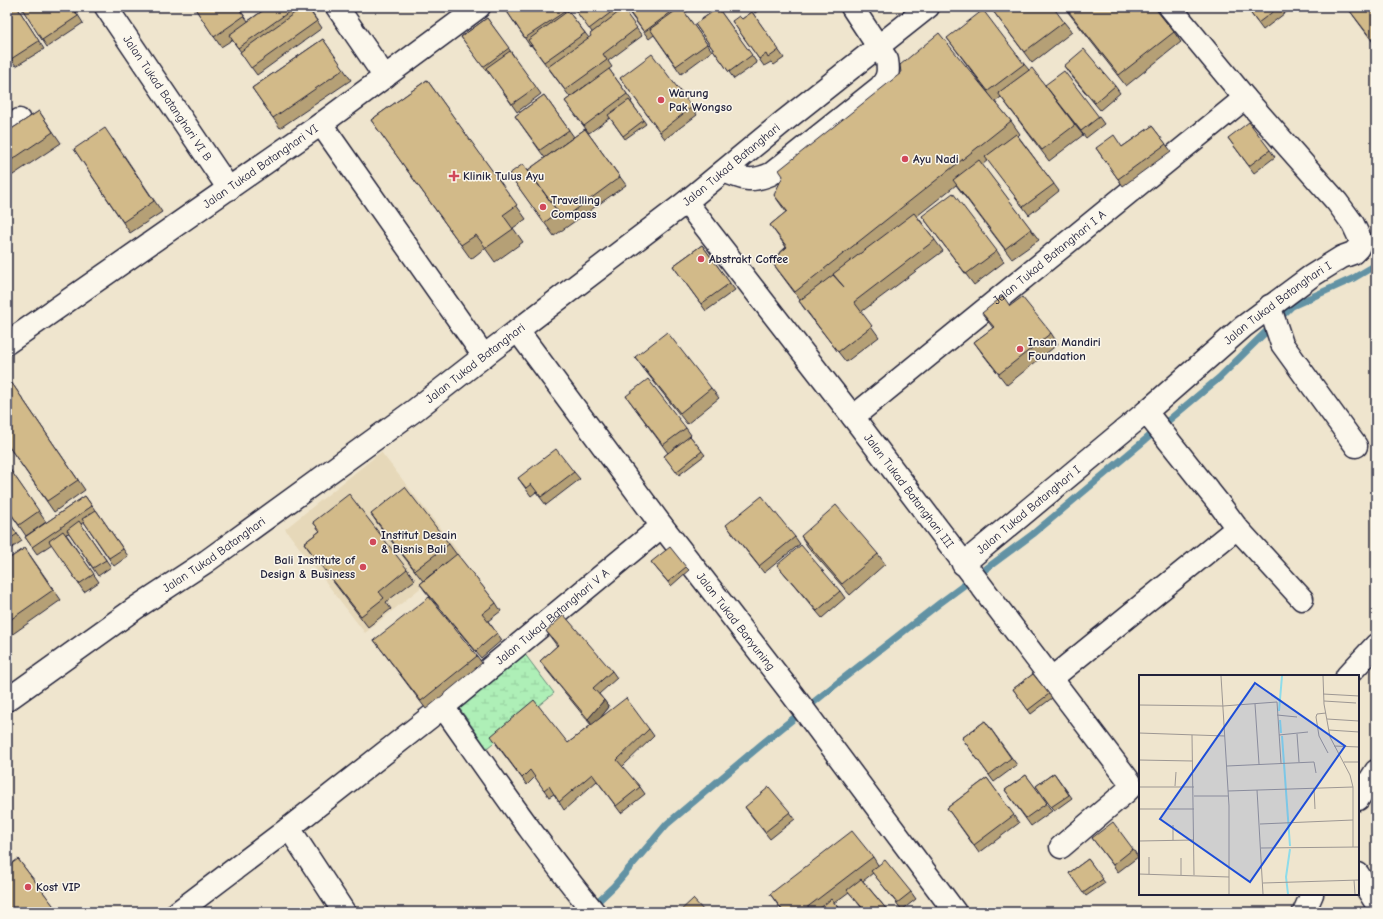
<svg xmlns="http://www.w3.org/2000/svg" width="1383" height="919" viewBox="0 0 1383 919" font-family="'Comic Neue',sans-serif">
<defs>
<pattern id="wetland-marsh" width="20" height="14" patternUnits="userSpaceOnUse"><rect width="20" height="14" fill="#aeefb7"/><path d="M1 5h8M5 5V1M11 12h8M15 12V8" fill="none" stroke="#95cd9e"/></pattern>
</defs>
<rect width="100%" height="100%" fill="#efe5ce"/>
<filter id="ink" filterUnits="userSpaceOnUse"><feTurbulence type="fractalNoise" baseFrequency=".025" numOctaves="2"/><feDisplacementMap in="SourceGraphic" scale="8" xChannelSelector="R" yChannelSelector="G"/><feConvolveMatrix kernelMatrix="1 2 1 2 8 2 1 2 1" color-interpolation-filters="sRGB"/></filter>
<g filter="url(#ink)">
<path fill="#e6d8b9" d="M381 452 461 555 365 633 285 529Z"/>
<path fill="url(#wetland-marsh)" stroke="#688879" d="M521 649 554 693 487 748 455 702Z"/>
<g fill="none" stroke-linecap="round" stroke-linejoin="round">
<path stroke="#6292a4" stroke-width="7" d="M592 907 614 886 667 824 762 744 840 681 940 603 1033 534 1219 378 1292 306 1352 279 1376 265"/>
<defs>
<g id="minor">
<path id="s1" d="M106 7 229 189"/>
<path d="M337 7 385 77"/>
<path d="M321 124 484 356"/>
<path d="M7 129 19 120"/>
<path d="M724 171C744 179 749 183 771 174L880 87C888 78 889 72 887 60L852 7"/>
<path id="s2" d="M686 202 853 417 1130 782 1131 787 1127 791 1061 847"/>
<path d="M1270 306 1272 314 1282 344 1356 446"/>
<path id="s3" d="M518 331 662 526 792 694 955 912"/>
<path id="s4" d="M7 343 321 124 479 7"/>
<path d="M1146 412 1220 505 1237 528 1302 599"/>
<path id="s5" d="M853 417 1245 98"/>
<path id="s6" d="M963 564 1146 412 1243 327 1310 277 1342 257 1353 253 1358 248 1361 241 1353 224 1337 202 1245 98 1170 7"/>
<path d="M1347 676 1376 645"/>
<path d="M1052 678 1237 528"/>
<path id="s7" d="M7 700 137 607 207 561 415 410 484 356 686 202 783 122 928 7"/>
<path d="M443 707C492 776 540 847 594 912"/>
<path d="M1358 799 1376 771"/>
<path d="M289 828 344 912"/>
<path d="M1358 874 1376 903"/>
<path id="s8" d="M178 912 289 828 443 707 662 526"/>
<path d="M1304 912 1312 894"/>
</g>
</defs>
<use href="#minor" stroke="#22223b" stroke-width="25"/>
<use href="#minor" stroke="#fbf7ec" stroke-width="22"/>
</g>
<path fill="#b5a076" stroke="#22223b" d="M7 7H17L44 49 16 66 7 53Z
M21 7H73L83 23 47 47Z
M194 7H238L248 21 268 7H308L322 28 257 75 240 52H241L232 40 221 47Z
M565 7 567 11H568L589 38 591 36 592 32 573 7H687L689 10 685 13 712 51 681 74 654 35 649 39 628 11 625 13 642 36 608 61 612 67 609 69 632 101 631 102 646 124 625 139 610 118 589 133 565 101 587 85 570 97 531 45 530 46 506 10Z
M751 7H763L755 13Z
M990 7 1064 22 1072 32 1032 63Z
M1064 7H1154L1174 32 1181 42 1126 86Z
M1246 7H1293L1263 30Z
M718 8 757 63 734 79 695 24Z
M1350 11H1376V46L1358 22Z
M752 12 784 58 774 65 771 62 764 66 732 21 742 19Z
M487 18 514 56H513L541 94 517 112 490 73 489 74 461 37Z
M947 38 1024 64 1029 70 1075 125 1083 135 1049 161 1001 97 995 102 1011 121 1020 134 1018 136 1059 191 1029 215 988 160 982 165 1039 240 1012 259 956 185 917 216 943 251 861 312 879 337 846 362 806 311 799 301 800 300 771 261 786 247 770 225 786 212 774 195 992 98Z
M323 39 351 80 280 128 252 88Z
M1064 66 1115 86 1120 93 1100 110 1069 73Z
M620 78 692 107 697 115 665 139Z
M427 80 526 219 513 228 523 242 495 262 485 248 471 259 371 120Z
M1050 92 1099 117 1104 124 1086 138Z
M544 95 574 137 545 158 515 116Z
M39 111 61 143 7 179V132Z
M1152 126 1171 151 1123 186 1096 148 1122 147Z
M585 129 626 185 554 236 509 174 528 170Z
M1228 138 1270 150 1275 157 1254 173Z
M113 139 162 212 130 233 74 149Z
M922 216 997 251 1004 262 974 285Z
M702 245 735 290 706 311 673 266Z
M1010 306 1051 333 1058 344 1007 385 982 353 974 342 993 328 982 313Z
M635 357 711 388 719 398 687 424 643 368Z
M7 376 85 490 54 512 7 444Z
M626 396 686 428 691 435 690 436 705 455 679 475 664 456 668 453Z
M7 465 46 522 26 536 7 508Z
M574 472 580 479 546 505 536 492 531 496 518 478Z
M85 496 95 510H96L128 556 114 566 84 522 81 524 111 567 98 576 69 533 66 534 99 582 84 592 52 544 37 554 25 537Z
M371 514 449 544 457 555 496 603 501 611 488 621 502 640 481 658 425 591 420 584 447 562 423 581 378 524Z
M7 519 22 541 7 551Z
M313 522 407 569 415 580 386 602 391 609 368 627 312 554 304 543 320 531Z
M726 525 795 537 800 544 764 573Z
M801 536 878 554 885 564 850 595 808 547Z
M25 548 61 600 7 638V560Z
M651 562 686 567 689 570 671 586Z
M777 565 840 591 845 598 822 618 783 572Z
M546 631 612 671 617 678 599 694 609 707 600 718 649 729 654 736 622 767 640 787 645 794 621 813 597 781 564 810 554 794 549 797 535 777 527 785 496 744 568 743 591 725 545 668 540 661 557 646Z
M374 640 477 656 482 663 426 709Z
M1033 674 1052 698 1031 714 1013 689Z
M985 721 1017 765 994 782 962 738Z
M1054 773 1072 798 1054 811 1036 786Z
M1026 775 1052 811 1031 826 1005 790Z
M987 778 1019 823 979 853 947 808Z
M745 807 790 812 795 819 770 839 750 814Z
M1092 838 1133 849 1138 857 1118 872Z
M873 857 878 865 911 892 916 899 902 910 873 873 863 881 889 912H865L849 892 834 903 842 912H783L770 894Z
M18 859 58 912H7Z
M1088 859 1105 883 1086 896 1069 873Z"/>
<path fill="#938260" stroke="#22223b" d="M604 700 609 707 593 727 588 719Z"/>
<path fill="#d2ba89" stroke="#22223b" d="M7 7H17L39 41 11 59 7 53Z
M21 7H72L78 16 42 40Z
M194 7H238L244 16 214 37Z
M268 7H296L238 48 229 35Z
M303 7H307L317 21 251 68 240 52Z
M510 7H565L567 10 525 38 506 10Z
M573 7H618L589 29Z
M626 7H678L644 32Z
M681 7 707 44 676 66 650 29Z
M990 7H1053L1064 22 1024 52Z
M1065 7H1154L1174 32 1119 75Z
M1246 7H1279L1258 23Z
M1356 7H1373L1376 11V45L1350 11Z
M718 8 752 55 729 72 695 24Z
M623 9 637 28 603 54 607 60 565 90 548 67 591 36 590 34Z
M983 10 1024 64 988 91 947 38Z
M568 11 585 33 544 62 528 40Z
M752 12 779 50 768 58 766 54 759 59 732 21 739 16 742 19Z
M487 18 509 48 483 67 461 37Z
M939 33 1011 121 795 292 771 261 787 247 770 225 787 211 774 195 783 176 779 170 901 73 900 65Z
M323 39 344 69 273 118 252 88Z
M1084 49 1115 86 1095 103 1064 66Z
M510 51 536 87 512 104 486 68Z
M652 54 692 107 660 132 620 78Z
M1032 68 1075 125 1042 150 998 93Z
M609 69 627 94 584 126 565 101Z
M1064 71 1099 117 1081 131 1045 85Z
M427 80 517 205 503 215 513 229 486 248 476 235 461 245 371 120Z
M544 95 569 130 540 150 515 116Z
M629 100 644 120 623 136 608 115Z
M39 111 53 132 7 163V132Z
M1249 122 1270 150 1249 166 1228 138Z
M1152 126 1166 144 1118 179 1096 148 1114 135 1122 147Z
M105 128 154 201 123 222 74 149Z
M585 129 620 177 563 219 528 170Z
M1016 134 1054 184 1023 207 985 157Z
M979 160 1031 229 1005 249 953 180Z
M523 164 558 212 544 223 509 174Z
M953 193 997 251 966 274 922 216Z
M914 213 935 240 854 302 872 326 838 352 799 301 833 275 844 287 833 274Z
M702 245 730 283 701 304 673 266Z
M1003 296 1010 306 1022 297 1051 333 999 374 974 342 994 327 982 313Z
M667 332 711 388 680 413 635 357Z
M7 376 78 480 47 501 7 444Z
M648 379 686 428 663 445 626 396Z
M690 436 702 451 676 472 664 456Z
M556 449 574 472 541 497 531 484 526 488 518 478Z
M7 465 39 511 19 525 7 508Z
M405 487 449 544 415 570 371 514Z
M349 494 407 569 379 592 384 598 361 616 304 543 320 531 313 522Z
M85 496 92 506 32 547 25 537Z
M762 496 795 537 759 566 726 525Z
M836 505 878 554 842 584 801 536Z
M96 510 123 549 109 558 82 519Z
M7 519 17 534 7 541Z
M79 521 106 560 93 568 67 530Z
M63 531 94 574 79 584 49 541Z
M801 545 840 591 817 611 777 565Z
M670 547 686 567 668 582 651 562Z
M25 548 53 590 7 622V560Z
M457 554 496 603 482 614 497 633 476 651 420 584Z
M429 597 477 656 421 701 374 640Z
M564 615 612 671 593 688 604 700 588 719 540 661 558 645 546 631Z
M1033 674 1049 694 1028 710 1013 689Z
M626 698 649 729 617 760 640 787 616 806 592 774 559 802 549 786 544 790 530 770 522 778 491 736 534 700 568 743Z
M985 721 1011 758 989 775 962 738Z
M1054 773 1069 795 1051 807 1036 786Z
M1026 775 1047 803 1026 818 1005 790Z
M987 778 1014 815 974 845 947 808Z
M769 787 790 812 765 832 745 807Z
M1113 822 1133 849 1113 865 1092 838Z
M852 831 873 857 801 912H784L770 894Z
M18 859 56 909 52 912H7V867Z
M1088 859 1103 879 1083 893 1069 873Z
M885 860 911 892 897 903 871 871Z
M861 879 888 911 886 912H866L847 890Z
M693 899 705 912H679Z
M831 899 842 912H818L817 911Z"/>
</g>
<g fill="#d1495b" stroke="#fbf7ec" stroke-width="1.5">
<circle cx="661" cy="100" r="4"/>
<circle cx="905" cy="159" r="4"/>
<path d="M452 170h4v4h4v4h-4v4h-4v-4h-4v-4h4z"/>
<circle cx="543" cy="207" r="4"/>
<circle cx="701" cy="259" r="4"/>
<circle cx="1020" cy="349" r="4"/>
<circle cx="373" cy="542" r="4"/>
<circle cx="363" cy="567" r="4"/>
<circle cx="28" cy="887" r="4"/>
</g>
<g text-anchor="middle" dominant-baseline="central" stroke-width="3" stroke-linejoin="round" paint-order="stroke">
<g font-size="12" font-weight="bold" fill="#22223b" stroke="#fbf7ec" text-anchor="start">
<text x="669" y="93">Warung<tspan x="669" dy="14">Pak Wongso</tspan></text>
<text x="913" y="159">Ayu Nadi</text>
<text x="463" y="176">Klinik Tulus Ayu</text>
<text x="551" y="200">Travelling<tspan x="551" dy="14">Compass</tspan></text>
<text x="709" y="259">Abstrakt Coffee</text>
<text x="1028" y="342">Insan Mandiri<tspan x="1028" dy="14">Foundation</tspan></text>
<text x="381" y="535">Institut Desain<tspan x="381" dy="14">&amp; Bisnis Bali</tspan></text>
<text x="355" y="560" text-anchor="end">Bali Institute of<tspan x="355" dy="14">Design &amp; Business</tspan></text>
<text x="36" y="887">Kost VIP</text>
</g>
<g font-size="12" fill="#22223b" stroke="#fbf7ec">
<text stroke="none"><textPath href="#s1" startOffset="110">Jalan Tukad Batanghari VI B</textPath></text>
<text stroke="none"><textPath href="#s7" startOffset="901">Jalan Tukad Batanghari</textPath></text>
<text stroke="none"><textPath href="#s4" startOffset="309">Jalan Tukad Batanghari VI</textPath></text>
<text stroke="none"><textPath href="#s5" startOffset="253">Jalan Tukad Batanghari I A</textPath></text>
<text stroke="none"><textPath href="#s6" startOffset="409">Jalan Tukad Batanghari I</textPath></text>
<text stroke="none"><textPath href="#s7" startOffset="577">Jalan Tukad Batanghari</textPath></text>
<text stroke="none"><textPath href="#s2" startOffset="365">Jalan Tukad Batanghari III</textPath></text>
<text stroke="none"><textPath href="#s6" startOffset="85">Jalan Tukad Batanghari I</textPath></text>
<text stroke="none"><textPath href="#s7" startOffset="253">Jalan Tukad Batanghari</textPath></text>
<text stroke="none"><textPath href="#s8" startOffset="477">Jalan Tukad Batanghari V A</textPath></text>
<text stroke="none"><textPath href="#s3" startOffset="363">Jalan Tukad Banyuning</textPath></text>
</g>
</g>
<g transform="translate(1139 675)">
<rect width="220" height="220" fill="#efe5ce"/>
<path fill="none" stroke="#8ddcea" stroke-width="2" d="M140 36 143 1M141 45 142 58M143 61 151 171M149 219 147 202 151 174"/>
<path fill="none" stroke="#9d9793" stroke-width="1" d="M82 1 90 131V219M184 1 185 29 191 62 211 100 214 112V172M184 19 220 21M185 26 217 28M116 29 120 89M0 30 84 31 138 27 142 88M187 38 178 39 177 42 180 61 189 78M138 40 158 42M188 44 220 46M190 55 220 57M0 58 86 61M158 59 160 87M53 60 55 200M140 60 169 57M195 71 220 72M0 85 54 86M205 87H220M88 91 175 87 177 98M36 111 37 97M0 112H55M175 113 176 134M118 115 124 219M89 116 214 112M55 121H89M0 134H55M121 149 214 145M34 150V165M0 166 55 165M122 173 220 172M42 183V200M0 199 90 202M10 199V182M215 205 216 219M124 208 220 205"/>
<path fill="#1d4ed8" fill-opacity="0.15" stroke="#1d4ed8" stroke-width="2" d="M116 8 206 71 111 207 21 144Z"/>
<rect width="220" height="220" fill="none" stroke="#22223b" stroke-width="2"/>
</g>
<rect width="1383" height="919" fill="none" stroke="#fbf7ec" stroke-width="24"/>
<rect x="12" y="12" width="1359" height="895" fill="none" stroke="#22223b" stroke-width="1.5" filter="url(#ink)"/>
</svg>
